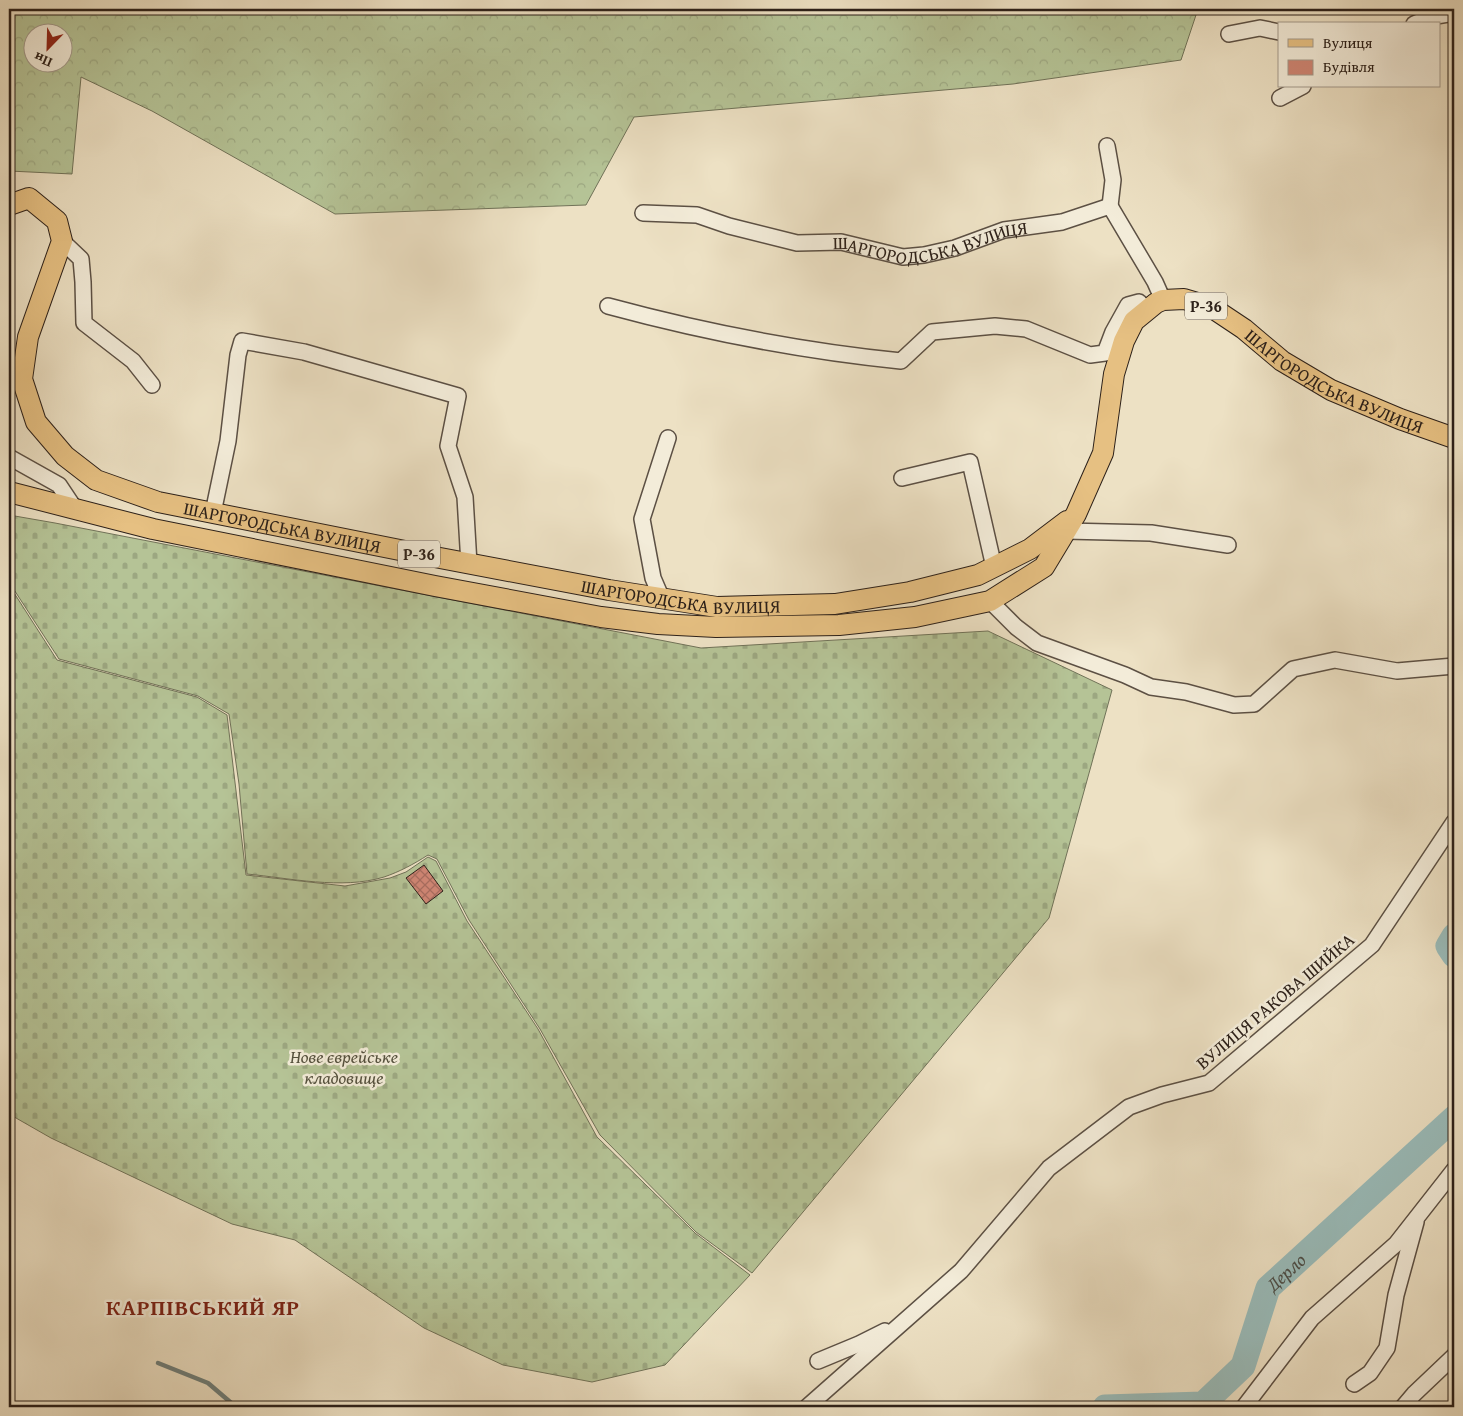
<svg xmlns="http://www.w3.org/2000/svg" width="1463" height="1416" viewBox="0 0 1463 1416" font-family="'Gentium Book Plus',serif">
<defs>
<pattern id="forest-crowns" width="20" height="18" patternUnits="userSpaceOnUse" patternTransform="scale(1.25)"><rect width="20" height="18" fill="#b5c396"/><path d="M2 6a3 3 0 1 1 6 0M12 15a3 3 0 1 1 6 0" fill="none" stroke="#9ca781"/></pattern>
<pattern id="cemetery-stones" width="16" height="16" patternUnits="userSpaceOnUse" patternTransform="scale(1.25)"><rect width="16" height="16" fill="#b5c396"/><path d="M2 7V4a2 2 0 0 1 4 0v3zM10 15v-3a2 2 0 0 1 4 0v3z" fill="#9ca781"/></pattern>
<pattern id="building-cross-hatch" width="8" height="8" patternUnits="userSpaceOnUse" patternTransform="scale(1.25)"><rect width="8" height="8" fill="#ce8573"/><path d="M0 0l8 8M0 8l8-8" fill="none" stroke="#a76c5e"/></pattern>
</defs>
<rect width="100%" height="100%" fill="#ede1c4"/>
<filter id="stains"><feTurbulence type="fractalNoise" baseFrequency=".004" numOctaves="4"/><feColorMatrix values="0 0 0 0 .2 0 0 0 0 .09 0 0 0 0 .02 0 0 0 .5 -.17"/></filter>
<radialGradient id="worn" r=".72"><stop offset=".6" stop-color="#630" stop-opacity="0"/><stop offset="1" stop-color="#630" stop-opacity=".3"/></radialGradient>
<path fill="url(#forest-crowns)" stroke="#707258" fill-rule="evenodd" d="M9 9H1198L1181 60 1013 84 634 117 586 205 335 214 152 111 81 77 72 174 9 171ZM32 32H62V62H32Z"/>
<path fill="url(#cemetery-stones)" stroke="#707258" d="M9 515 55 523 701 648 988 631 1112 690 1049 918 752 1273 696 1232 600 1135 540 1029 469 920 437 859 428 855C414 864 399 872 384 877 342 890 289 878 247 874L239 784 229 714 198 696 59 659 9 582Z
M9 585 57 660 197 697 227 715 246 875 345 886 390 878 406 872 428 857 436 861 467 921 538 1029 597 1137 695 1233 750 1275 665 1365 592 1382 503 1365 424 1328 295 1240 232 1224 51 1138 9 1114Z"/>
<g fill="none" stroke-linecap="round" stroke-linejoin="round">
<path stroke="#6e7e7a" stroke-width="4.5" d="M158 1363 208 1383 236 1407"/>
<g stroke="#9abcba" stroke-width="25">
<path d="M1454 936 1448 946 1454 955"/>
<path id="s1" d="M1105 1407 1203 1404 1243 1366 1268 1288 1454 1118"/>
</g>
</g>
<path fill="url(#building-cross-hatch)" stroke="#2c2019" d="M424 865 443 891 426 904 406 878Z"/>
<g fill="none" stroke-linecap="round" stroke-linejoin="round">
<defs>
<g id="minor">
<path d="M1414 24 1430 17 1454 13"/>
<path d="M1229 34 1260 28 1279 32"/>
<path d="M1280 98 1303 86"/>
<path d="M1107 146 1113 180 1110 206"/>
<path id="s2" d="M643 213 697 215 729 226 797 243 841 242 903 257 924 255 955 248 1004 230 1062 222 1110 206 1155 282 1163 300"/>
<path d="M62 241 81 259 83 282 84 323 133 361 152 385"/>
<path d="M608 306C704 332 802 351 901 361L932 332 995 326 1026 329 1090 355 1105 353 1113 332 1128 305 1139 302 1147 311"/>
<path d="M9 457 59 485 75 509"/>
<path d="M902 478 970 462 994 567"/>
<path d="M213 513 228 441 238 355 242 341 304 352 458 396 448 446 465 497 469 564"/>
<path d="M1066 531 1151 533 1228 545"/>
<path d="M662 599 653 578 642 519 668 438"/>
<path d="M990 601 1016 627 1037 643 1125 675 1151 687 1186 692 1234 705 1254 704 1293 669 1335 660 1397 671 1454 666"/>
<path d="M818 1361 859 1344 885 1331"/>
<path d="M1354 1384 1370 1373 1387 1348 1396 1295 1416 1222"/>
<path d="M807 1407 961 1271 1049 1168 1129 1107 1162 1095 1209 1083 1372 945 1454 822"/>
<path d="M1244 1407 1312 1318 1396 1244 1454 1170"/>
<path d="M1403 1407 1414 1394 1454 1356"/>
</g>
<g id="major">
<path id="s3" d="M9 205 29 198 57 221 62 241 28 337 22 379 36 422 65 456 96 480 158 502 440 558 609 590 717 607 835 604 910 592 978 575 1030 549 1067 521"/>
<path id="s4" d="M9 492 153 529 435 586 601 617 658 624 716 627 839 625 915 617 990 601 1044 567 1076 514 1103 453 1114 374 1124 341 1134 321 1156 303 1163 300 1184 299 1211 307 1244 329 1282 361 1331 390 1400 419 1454 438"/>
</g>
</defs>
<use href="#minor" stroke="#5c5044" stroke-width="18"/>
<use href="#major" stroke="#2c2019" stroke-width="22"/>
<use href="#minor" stroke="#f3ecd9" stroke-width="15"/>
<use href="#major" stroke="#e6c082" stroke-width="20"/>
</g>
<g text-anchor="middle" dominant-baseline="central" stroke-width="5" stroke-linejoin="round" paint-order="stroke">
<g fill="#f3ecd9" stroke="#685d53" stroke-width="1">
<rect x="1185" y="292.5" width="42" height="27" rx="4"/>
<rect x="398" y="540.5" width="42" height="27" rx="4"/>
</g>
<g font-size="16" font-weight="bold" fill="#2c2019">
<text x="1206" y="306">Р-36</text>
<text x="419" y="554">Р-36</text>
</g>
<g font-size="18" fill="#2c2019" stroke="#f3ecd9">
<text stroke="none"><textPath href="#s2" startOffset="294">ШАРГОРОДСЬКА ВУЛИЦЯ</textPath></text>
<text stroke="none"><textPath href="#s4" startOffset="1556">ШАРГОРОДСЬКА ВУЛИЦЯ</textPath></text>
<text stroke="none"><textPath href="#s3" startOffset="544">ШАРГОРОДСЬКА ВУЛИЦЯ</textPath></text>
<text stroke="none"><textPath href="#s3" startOffset="949">ШАРГОРОДСЬКА ВУЛИЦЯ</textPath></text>
<text transform="translate(1275 1001) rotate(-40)">ВУЛИЦЯ РАКОВА ШИЙКА</text>
</g>
<g font-size="18" font-style="italic" fill="#55513e" stroke="#f3ecd9">
<text x="344" y="1056">Нове єврейське<tspan x="344" dy="21">кладовище</tspan></text>
</g>
<g font-size="19" font-style="italic" fill="#4d4f49" stroke="#f3ecd9">
<text stroke="none"><textPath href="#s1" startOffset="259">Дерло</textPath></text>
</g>
<g font-size="22" font-weight="bold" letter-spacing="1" fill="#7a1f14" stroke="#f3ecd9">
<text x="203" y="1307">КАРПІВСЬКИЙ ЯР</text>
</g>
</g>
<rect width="1463" height="1416" fill="none" stroke="#ede1c4" stroke-width="30"/>
<rect x="10" y="10" width="1443" height="1396" fill="none" stroke="#2c2019" stroke-width="2.5"/>
<rect x="15" y="15" width="1433" height="1386" fill="none" stroke="#2c2019"/>
<rect x="1278" y="22" width="162" height="65" fill="#f3ecd9" stroke="#a39a8c"/>
<rect x="1288" y="39" width="25" height="8" fill="#e6c082" stroke="#a39a8c"/>
<text x="1323" y="48" font-size="15" fill="#2c2019">Вулиця</text>
<rect x="1288" y="60" width="25" height="15" fill="#ce8573" stroke="#a39a8c"/>
<text x="1323" y="72" font-size="15" fill="#2c2019">Будівля</text>
<g transform="translate(48 48) rotate(203)"><circle r="24" fill="#f3ecd9" stroke="#a39a8c"/>
<path d="M0-4L9 19L0 12L-9 19Z" fill="#8f2418"/>
<text y="-8" font-size="14" font-weight="bold" text-anchor="middle" fill="#2c2019">Пн</text>
</g>
<rect width="100%" height="100%" filter="url(#stains)"/>
<rect width="100%" height="100%" fill="url(#worn)"/>
</svg>
